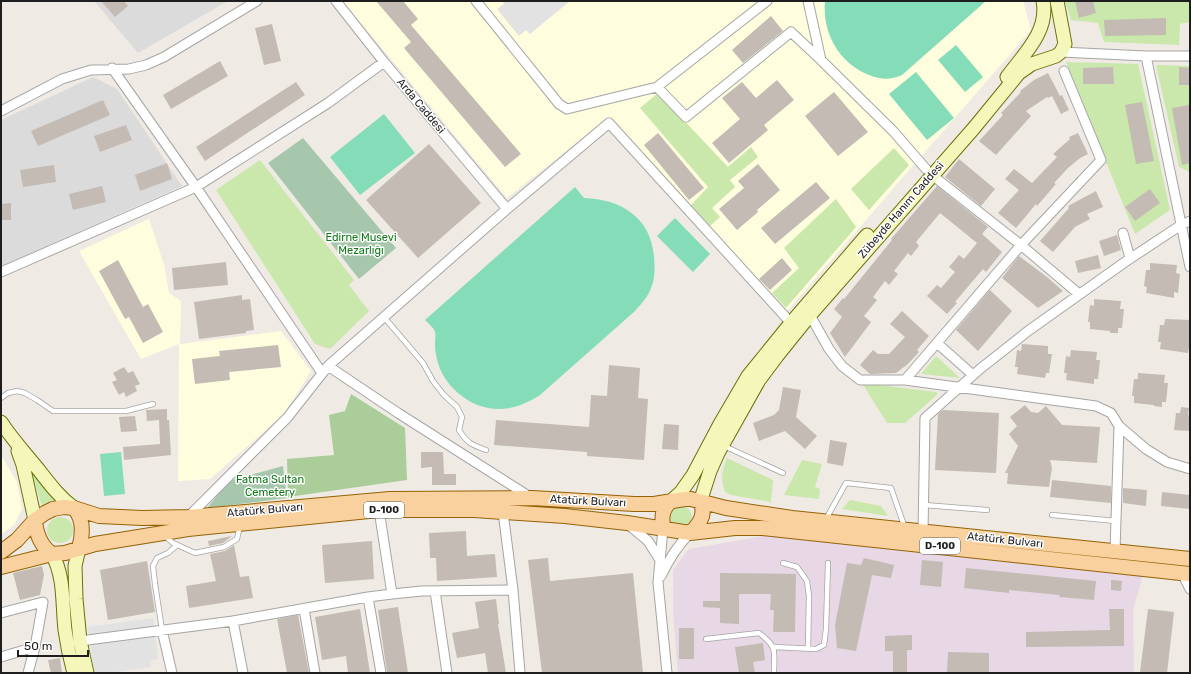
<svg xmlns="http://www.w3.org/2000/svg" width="1191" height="674" viewBox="0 0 1191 674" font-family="Rubik,sans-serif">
<rect width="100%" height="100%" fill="#efebe4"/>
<path fill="#dcdbdb" d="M94 1H228L138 53Z
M93 77 117 89 182 186 1 266V120Z"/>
<path fill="#e8d7e5" d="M770 535 1143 575 1133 610 1134 673H678L673 613V570L689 549Z"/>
<path fill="#fefede" d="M344 1H1023L1031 30 786 312 608 117 507 198 345 4Z
M149 219 164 265 169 293 181 301 180 344 281 331 311 371 284 414 210 479 178 481 179 344 141 359 79 251Z
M1 455 17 482 22 509 14 525 1 534Z"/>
<path fill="#cae7ac" d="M1065 1H1190V22L1180 24 1179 45 1104 42 1098 23 1071 20Z
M1066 62 1138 64 1170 210 1135 234Z
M1156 65 1190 66V172L1179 167Z
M658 93 728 167 751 147 758 157 730 180 735 187 712 208 720 217 710 226 691 205 708 187 640 108Z
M894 148 909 165 869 210 851 189Z
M260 160 354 280 349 285 369 311 330 349 315 344 216 190Z
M836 199 856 227 786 308 772 293 799 268 784 248Z
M936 356 960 378 921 374Z
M862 383 936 392 938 394 905 423H887Z
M727 458 773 480 771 502 731 495 725 492C720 478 722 471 727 458Z
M802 460 822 464 815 487 820 489 819 499 784 495Z
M30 469 56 501 42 506Z
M850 500 881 506 888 516 842 509Z
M670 517a11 11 0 1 1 22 0a11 11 0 1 1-22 0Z
M47 530a13 13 0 1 1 26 0a13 13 0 1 1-26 0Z"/>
<path fill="#aacd9a" d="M351 394 405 428 407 480 288 497 287 459 334 455 329 415 345 411Z"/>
<path fill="#a6c7ab" d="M303 138 396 248 359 279 268 163Z
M283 466 287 498 207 508 229 481Z"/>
<path fill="#85dcb9" d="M825 1H986L902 75C890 80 882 80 869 75 839 63 822 33 825 1Z
M956 45 983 77 965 92 938 60Z
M916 72 954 118 927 140 889 94Z
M384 114 415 153 360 195 330 157Z
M575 187 584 198C621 199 652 218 654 258 655 268 655 279 651 288 648 297 641 304 635 311L540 395C513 413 484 415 458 393 451 387 444 378 440 369 437 361 435 353 435 345 435 341 436 335 435 332 434 328 428 323 425 320Z
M675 218 710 254 693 272 657 236Z
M121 452 125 494 104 496 100 454Z"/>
<path fill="#e2e2e2" d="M502 1H570L530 34 526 30 519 36 497 9 504 4Z
M153 618 158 659 150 660 151 667 109 673H94L88 627Z"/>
<path fill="#c3bbb4" d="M101 1H124L128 6 115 17Z
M376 1H403L418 19 411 25 521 154 505 167 404 48 411 42Z
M1075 1H1093L1096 13 1079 18Z
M771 16 783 31 743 63 732 50Z
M1166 18V35L1105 36 1104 20Z
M272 24 281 61 264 65 255 28Z
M220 61 228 76 171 109 163 95Z
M1113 67 1114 84H1083V68Z
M1179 67 1190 68V85H1179Z
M1048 73 1060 96 1062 95 1069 110 1061 114 1052 96 1048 98 1047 97 1026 111 1031 116 996 155 979 141 1003 115 1001 113 1021 92 1020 91 1034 80Z
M777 80 794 100 764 125 768 130 729 163 712 143 740 119 722 98 742 82 756 98Z
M296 82 305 95 205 161 196 147Z
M834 92 868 132 838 156 805 116Z
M103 100 110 115 38 146 31 131Z
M1142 102 1154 161 1136 164 1125 105Z
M1189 105 1190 163 1182 165 1172 108Z
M126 125 132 140 100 152 94 136Z
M658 133 704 188 689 200 644 145Z
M1078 133 1088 154 1080 158 1068 168 1054 183 1056 184 1037 206 1036 204 1016 228 998 213 1019 190 1005 179 1014 169 1032 183 1057 157 1053 154 1070 139 1069 137Z
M429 144 481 203 418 258 366 200Z
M959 159 995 189 981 206 945 177Z
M167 163 172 179 140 191 135 175Z
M758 164 780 190 757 210 758 212 737 230 719 209 744 188 738 181Z
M54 165 56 182 23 187 20 170Z
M816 182 830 198 775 244 761 228Z
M102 186 106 202 73 210 69 194Z
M937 186 988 227 982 234 1002 252 986 272 983 269 955 302 957 303 947 314 927 296 937 285 941 288 955 272 949 267 959 255 964 259 977 243 940 213 916 242 919 246 911 256 908 253 894 271 898 274 889 285 885 281 873 297 877 300 864 316 871 322 845 357 830 333 842 317 834 309 843 298 844 299 892 240 891 239Z
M1150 189 1160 203 1135 221 1125 207Z
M1096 191 1103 207 1087 214 1090 219 1075 227 1053 252 1040 241 1069 208 1068 206Z
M11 203V220H1V204Z
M1117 235 1121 250 1104 256 1099 241Z
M1098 255 1101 268 1078 273 1075 261Z
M1019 256 1047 277 1063 291 1038 308 1002 278Z
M782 258 792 270 770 290 759 279Z
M118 260 143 307 148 304 163 332 143 343 129 317 125 319 99 271Z
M226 262 228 285 174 290 172 268Z
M1150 263 1177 265 1176 273 1180 274 1178 293 1174 292V298L1146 293 1147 287 1144 286 1146 270H1150Z
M990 290 1012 311 978 351 956 330Z
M242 295V300L250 299 254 330 246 331V333L199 339 194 302Z
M1094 299 1121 301 1120 309H1124L1122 328H1118V333H1110V331L1090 329V322H1088L1090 305 1094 306Z
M902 311 929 336 917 350 919 352 908 364 896 373 870 374 860 365 873 350 878 354H889L905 337 890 324Z
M1165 319 1190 320V348L1189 347 1188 353 1160 349 1161 342H1158L1160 325H1164Z
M1022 344 1048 346V354H1052L1049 373H1046L1045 378 1017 374 1018 367H1015L1017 350 1021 351Z
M278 345 281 367 229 372 230 380 195 384 192 359 220 356 219 351Z
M1071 350 1097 352 1096 360H1100L1098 379H1094V384L1066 380 1067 373H1064L1066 356 1070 357Z
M609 365 640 368 638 398 648 399 644 460 587 456V452L494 445 496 420 589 427 591 395 607 396Z
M124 367 128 373 133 371 140 384 135 386 137 391 126 397 124 392 119 395 112 382 117 380 113 373Z
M1138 373 1165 375 1164 383H1168L1166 402H1162V407L1154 406V405L1134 403V396H1132L1134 379H1138Z
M783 387 801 390 796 417 817 436 805 449 785 431 759 441 753 423 774 415 779 410Z
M1025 405 1031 412 1038 413 1046 406 1062 425 1100 427 1097 463 1050 460 1052 468 1049 487 1007 484 1008 473H1005L1018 446 1009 434 1017 426 1010 417Z
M1181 407 1189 408 1188 415 1190 416V431L1174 430 1176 413H1180Z
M167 409V420H169L171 455 124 460 123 447 160 444 159 420 147 421 146 410Z
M943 410 999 413 996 473 935 470 938 414Z
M135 416 137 431 121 432 119 417Z
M664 424 679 425 678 450 662 449Z
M830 440 847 443 843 466 827 463Z
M421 452H443L444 474H456V485H432V467L421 468Z
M1052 480 1111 486V503L1050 497Z
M1123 488 1147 490 1146 506 1123 503Z
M1162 492 1190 495V509L1161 506Z
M466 531 467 556 495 554 497 577 437 581 436 558H430L429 533Z
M232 536 223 543 209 546 208 541Z
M372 541 374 579 325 583 322 545Z
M234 545 240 577 249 576 253 598 189 608 186 586 216 581 210 554 225 551Z
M548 558 550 581 633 573 643 673H542L528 560Z
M864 558 894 565 891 578 872 575 856 651 837 648 835 625 847 563 861 565Z
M922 560 943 562 941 587 920 585Z
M147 561 155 612 108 620 100 570Z
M42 566 44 575 40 595 20 600 13 573Z
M966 568 1096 581 1094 600 1059 597 1060 595 1009 590V593L964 588Z
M720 573 796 574 795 632H773L774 610H770L771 594H739V624L720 623V608L703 607V601H720Z
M1111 580 1122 581 1121 591 1111 590Z
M496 599 499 624H498L506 673H488L485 653 457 658 452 633 479 628 475 602Z
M398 607 408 673H387L378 610Z
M360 609 370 673H348L346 656 322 660 315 617Z
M1109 609H1124V646L1026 647V632L1110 630Z
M1148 609 1174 612 1167 673 1140 672Z
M298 615 309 673H287L277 619Z
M679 628H694V659H679Z
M912 635V650H907V673H893V651H885V636Z
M763 643 765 660 753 662 755 673H739L735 647Z
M948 652 989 653V673H947Z
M60 658 62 673H51L48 660Z"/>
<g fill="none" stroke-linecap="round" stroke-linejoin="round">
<defs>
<path id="lane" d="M384 317 423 363 433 381 443 394 457 407 462 417 459 430C467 443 472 445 486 450
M1 398 8 393 17 391 25 393 37 400 53 411H126L153 404
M724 446 783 473
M924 505 987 510
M1052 515 1116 521
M826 519 846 483 891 488 905 528
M165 536 173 543 195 553 224 547 237 539 240 525
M783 563 797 567 807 581 809 596 808 649
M162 630 155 584 153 566 157 558 168 553 177 545
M706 639 759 633C778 647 774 651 774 673
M774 647 816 649 824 645 826 629 828 563"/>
<path id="street" d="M336 1 384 62 507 209
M476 1 559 104 567 109 657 87 767 1
M808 1 821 60 894 132 926 169
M1061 52 1146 56H1190
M1146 56 1190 267
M112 68 196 187 322 373
M657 87 686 117 791 32 821 60
M1 111 62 79 91 70 129 69 146 65 164 57 257 1
M932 175 1021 245 1079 294
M1123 233 1130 258
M1 272 196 187 328 103 384 62
M810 315 829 349 842 366 860 380H905L1096 406 1111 413 1119 426 1146 449 1167 462 1190 469
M937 343 973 375
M328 366 398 413 530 497
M905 380 1021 245 1101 160 1064 71
M379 510 392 594
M503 512 513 590 520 673
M188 517 287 418 328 366 507 209 609 123 791 323
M629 525 648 541 660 560
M663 529 658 582 667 673
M923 532 925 418 980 369 1028 331 1125 262 1181 225 1190 221
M1115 551 1119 426
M1182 573 1190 589
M661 576C669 559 677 546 690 533
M435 591 447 673
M368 597 381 673
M304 609 315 673
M1 613 43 602 35 647 28 673
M233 621 243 673
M162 630 172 673
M80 641 233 621 368 597 392 594 422 591 513 590
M1 657 35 647"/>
<path id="secondary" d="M1007 77C1024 54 1049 31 1043 1
M1 422C12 439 25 453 38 469 49 483 59 497 74 508
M18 451 23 465 35 520
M671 501 681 492 693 475 720 424 748 376 791 323 867 235
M700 502 710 471 718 453 759 380 777 356 810 315 974 128 1019 73 1032 64 1056 56 1061 52 1065 44 1057 1
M79 548 75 566 76 599 80 641 87 673
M52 554C65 577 62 604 65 630 67 645 70 659 74 673"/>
<path id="primary" d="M74 508C84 519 83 534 79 548
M35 520C36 533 41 546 52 554
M663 529C662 517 661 510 671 501
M690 533C699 525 707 514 700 502
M1 552 17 540 35 520 45 513 53 509 64 507 74 508 99 516 142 518 188 517 390 499 532 498 634 504H654L685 499H691L726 508 792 518 1190 559
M1 567 52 554 65 553 95 544 188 529 379 510H474L565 516 627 523 690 533 735 528H762L1190 574"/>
</defs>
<use href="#lane" stroke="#a5a5a5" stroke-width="6"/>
<use href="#street" stroke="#a5a5a5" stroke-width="11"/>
<use href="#secondary" stroke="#687208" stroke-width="15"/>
<use href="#primary" stroke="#946205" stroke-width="16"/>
<use href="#lane" stroke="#fff" stroke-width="4.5"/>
<use href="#street" stroke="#fff" stroke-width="9"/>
<use href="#secondary" stroke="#f5f7ba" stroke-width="13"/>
<use href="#primary" stroke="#f9d19f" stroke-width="14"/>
</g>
<g text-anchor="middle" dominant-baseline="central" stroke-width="3" stroke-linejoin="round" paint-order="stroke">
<g fill="#fff" stroke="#626262" stroke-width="1">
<rect x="364" y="502" width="40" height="16" rx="3"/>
<rect x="920" y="538" width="40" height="16" rx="3"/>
</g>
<g font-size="10" font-weight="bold" fill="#1e1e1e">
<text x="384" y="510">D-100</text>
<text x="940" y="546">D-100</text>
</g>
<g font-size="11" fill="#1e1e1e" stroke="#fff">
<text transform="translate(421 106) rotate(50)">Arda Caddesi</text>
<text transform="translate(901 210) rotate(-49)">Zübeyde Hanım Caddesi</text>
<text transform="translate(588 501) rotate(3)">Atatürk Bulvarı</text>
<text transform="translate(265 510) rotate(-5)">Atatürk Bulvarı</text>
<text transform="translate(1005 540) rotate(6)">Atatürk Bulvarı</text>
</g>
<g font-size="11" fill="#0f7916" stroke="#fff">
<text x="361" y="237">Edirne Musevi<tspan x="361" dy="13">Mezarlığı</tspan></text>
<text x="270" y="479">Fatma Sultan<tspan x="270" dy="13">Cemetery</tspan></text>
</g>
</g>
<rect width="1191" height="674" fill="none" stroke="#1e1e1e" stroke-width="4"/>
<path d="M18 650v6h70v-6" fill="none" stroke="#1e1e1e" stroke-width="2"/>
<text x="24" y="650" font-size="12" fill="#1e1e1e" stroke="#ffffff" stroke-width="3" paint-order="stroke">50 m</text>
</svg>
